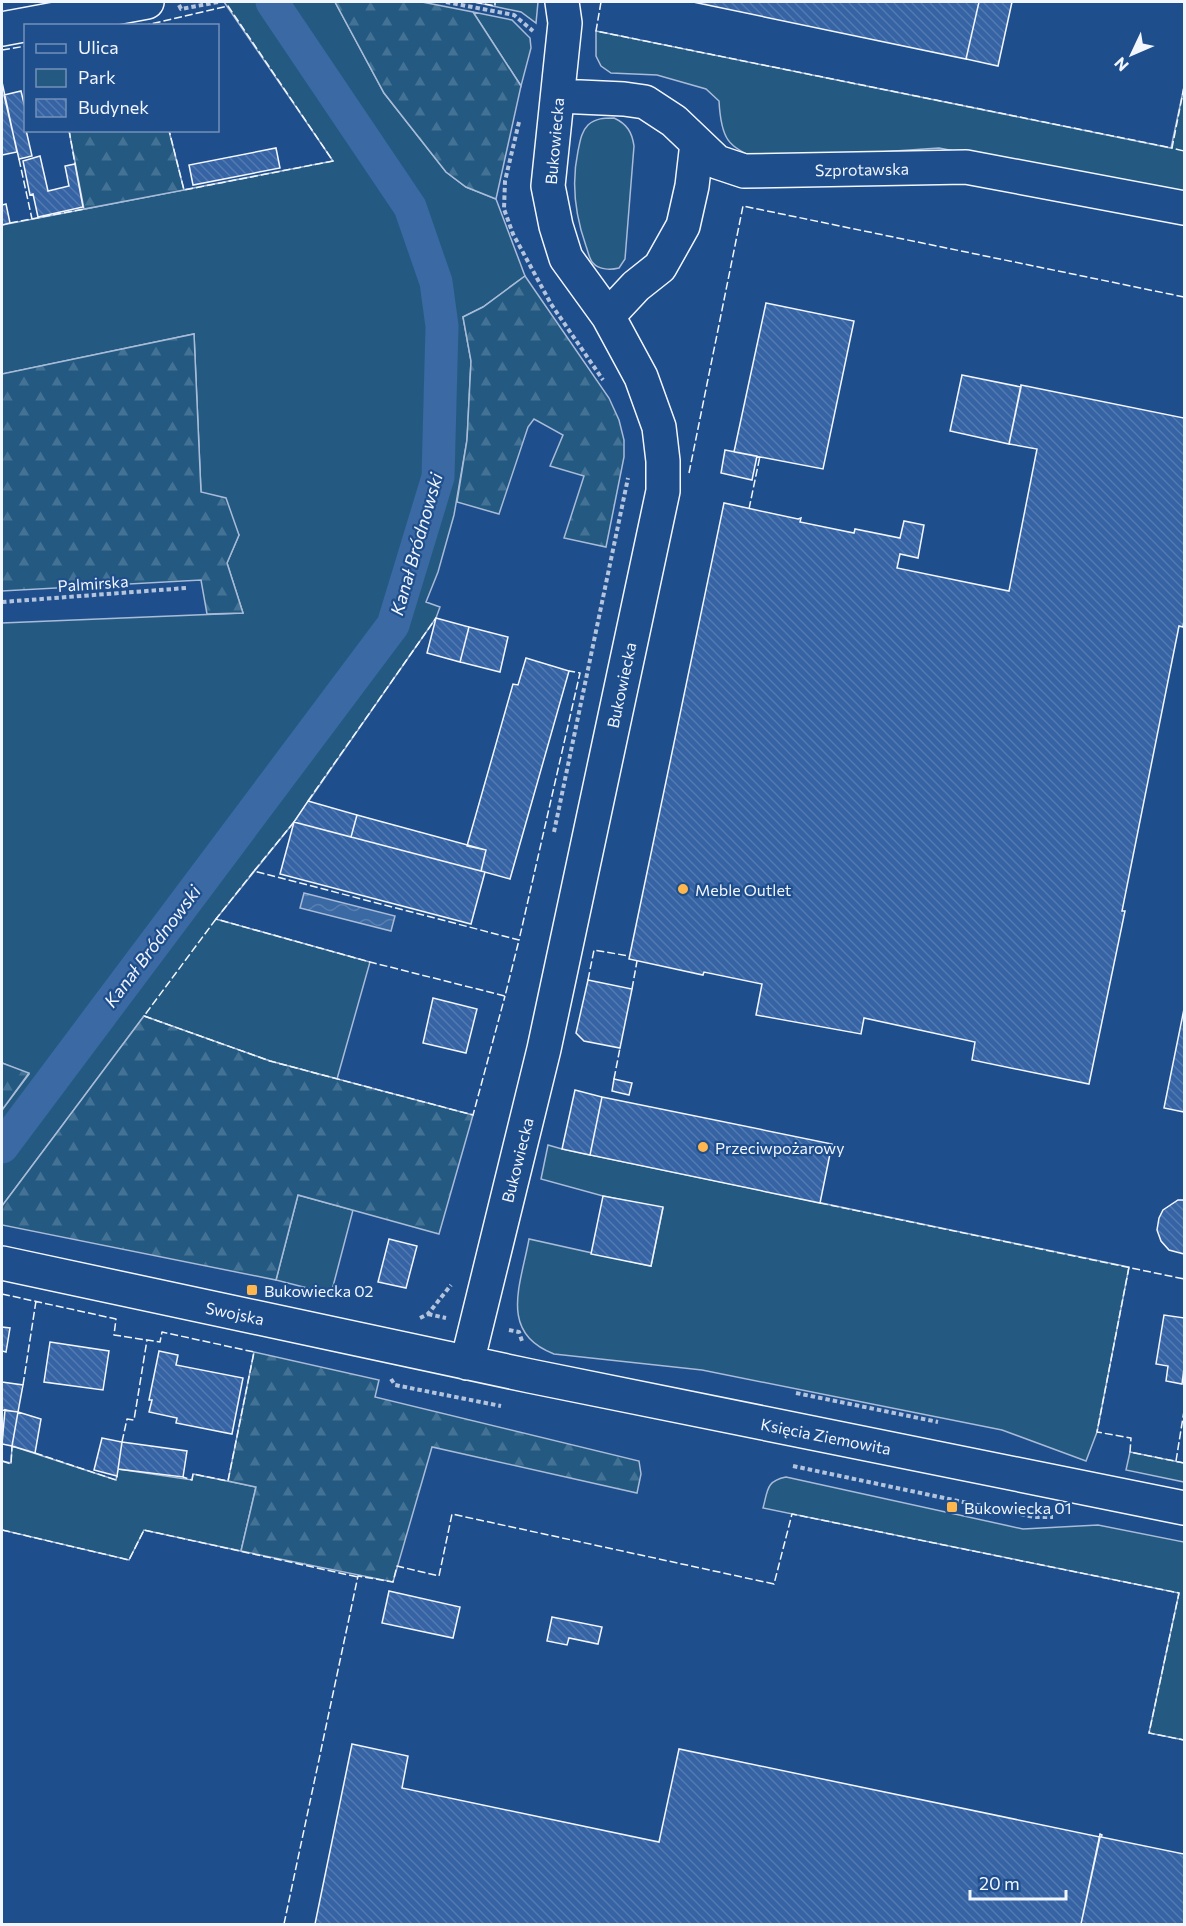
<svg xmlns="http://www.w3.org/2000/svg" width="1186" height="1926" viewBox="0 0 1186 1926" font-family="Commissioner,sans-serif">
<defs>
<pattern id="forest-firs" width="22" height="20" patternUnits="userSpaceOnUse" patternTransform="scale(1.5)"><rect width="22" height="20" fill="#245a82"/><path d="M5 1l3.5 6h-7zM16 11l3.5 6h-7z" fill="#447295"/></pattern>
<pattern id="water-waves" width="16" height="10" patternUnits="userSpaceOnUse" patternTransform="scale(1.5)"><rect width="16" height="10" fill="#3b69a3"/><path d="M0 5q4-4 8 0t8 0" fill="none" stroke="#587fb1"/></pattern>
<pattern id="building-back-hatch" width="6" height="6" patternUnits="userSpaceOnUse" patternTransform="scale(1.5)"><rect width="6" height="6" fill="#3563a3"/><path d="M-1 5l2 2M0 0l6 6M5-1l2 2" fill="none" stroke="#537ab1"/></pattern>
</defs>
<rect width="100%" height="100%" fill="#1f4e8c"/>
<path fill="#245a82" stroke="#a8bbd7" stroke-width="1.5" d="M224 2H335L384 93 446 172 466 187 496 199 525 276 483 307 463 317 471 361 467 440 454 515 438 572 426 602 440 607 436 618 294 822 216 919 370 962 337 1079 270 1061 144 1016 2 1206V1110L29 1074 2 1063V623L243 613 227 563 239 535 201 492 194 334 2 374V225L333 161Z
M474 2H538L536 23 521 12Z
M473 12 512 20 530 38 531 48 521 86Z
M596 31 1171 148 1184 87V196L939 148 761 160C727 148 721 138 719 101L706 89 657 75 611 73 601 66 596 56Z
M614 118C627 124 632 132 634 146L625 259 619 268C611 270 599 270 593 263 589 259 588 251 586 246 575 215 571 184 578 151 580 142 581 132 588 125 596 118 604 118 614 118Z
M548 1145 562 1149 1129 1267 1097 1432 1086 1461 1002 1430 702 1370 554 1354C498 1333 521 1284 529 1239L651 1266 663 1208 603 1196 541 1179Z
M298 1195 353 1210 331 1294 276 1280Z
M12 1446 116 1480 118 1469 192 1480 193 1474 256 1487 241 1551 144 1530 129 1560 2 1530V1461L11 1463Z
M1130 1452 1184 1463V1482L1126 1470Z
M786 1477 1023 1529 1098 1525 1184 1542V1740L1149 1733 1179 1593 763 1508C768 1490 766 1481 786 1477Z"/>
<path fill="url(#forest-firs)" stroke="#a8bbd7" stroke-width="1.5" d="M335 2H422L473 12 521 86 496 199 466 187 446 172 384 93Z
M69 131H169L184 190 84 209Z
M525 276 609 398 619 420 624 440V457L606 547 564 538 584 476 550 466 563 435 534 419 528 427 499 514 457 502 467 440 471 361 463 317 483 307Z
M194 334 201 492 226 498 239 535 227 563 243 613 207 614 201 580 2 591V374Z
M144 1016 270 1061 473 1115 439 1234 298 1195 276 1280 2 1225V1206Z
M2 1063 29 1073 2 1110Z
M254 1352 379 1380 375 1397 639 1461 641 1474 637 1493 432 1447 393 1582 241 1551 256 1487 228 1481Z"/>
<path fill="url(#water-waves)" stroke="#a8bbd7" stroke-width="1.5" d="M304 893 395 916 391 931 300 908Z"/>
<g fill="none" stroke-linecap="round" stroke-linejoin="round">
<path stroke="#3b69a3" stroke-width="33" d="M2 1147 393 625 438 477 442 326 436 282 410 207 272 2"/>
</g>
<path fill="url(#building-back-hatch)" stroke="#f2f6ff" stroke-width="1.5" d="M693 2H979L966 59Z
M979 2H1012L998 66 966 59Z
M2 82 17 152 2 155Z
M21 91 26 112V130L32 156 19 159 4 95Z
M276 148 280 168 193 185 189 165Z
M40 156 48 191 69 186 65 166 75 164 83 207 38 217 33 194 30 195 23 161Z
M6 204 10 223 2 225V205Z
M766 303 854 321 823 469 734 452Z
M962 375 1021 387 1009 444 950 431Z
M1021 385 1184 418V620L1183 627 1179 626 1122 911H1125L1089 1084 972 1060 975 1042 864 1018 861 1034 756 1015 762 984 704 972 703 975 629 959 724 503 798 519 801 518 800 522 854 533 855 529 900 538 904 521 924 525 918 558 900 554 897 568 1009 591 1037 449 1009 444Z
M725 450 757 456 752 480 721 473Z
M436 618 469 627 460 662 427 653Z
M469 627 508 637 500 672 460 662Z
M526 658 569 671 510 879 481 871 486 850 467 846 513 684 518 685Z
M308 801 357 815 351 837 294 822Z
M357 815 486 850 481 871 351 837Z
M294 822 485 872 471 924 280 874Z
M588 980 632 989 620 1048 584 1041 576 1033Z
M433 998 477 1009 466 1053 423 1043Z
M1184 1009V1112L1164 1108Z
M614 1079 632 1083 629 1095 612 1091Z
M575 1090 602 1097 590 1155 562 1149Z
M602 1097 832 1144 820 1203 590 1155Z
M603 1196 663 1207 651 1266 591 1254Z
M1178 1200H1184V1254L1169 1250 1161 1241 1157 1230 1159 1218 1163 1210Z
M389 1239 417 1246 406 1288 378 1282Z
M1184 1314V1368L1182 1384 1166 1381 1168 1366 1156 1364 1164 1315 1184 1318Z
M2 1327 10 1328 6 1352 2 1351Z
M50 1342 109 1351 103 1390 44 1382Z
M159 1351 178 1355 176 1365 243 1378 232 1434 176 1423 177 1418 149 1412 152 1400H149Z
M2 1382 23 1385 18 1412 2 1410Z
M5 1410 18 1412 12 1446 2 1444Z
M18 1412 41 1419 35 1453 12 1446Z
M102 1438 122 1442 117 1476 94 1470Z
M122 1442 187 1451 183 1477 118 1469Z
M389 1591 460 1607 453 1638 382 1623Z
M552 1617 602 1627 598 1644 569 1638 567 1645 547 1641Z
M352 1744 408 1756 402 1788 659 1842 679 1749 1100 1837 1081 1924H315Z
M1100 1834 1102 1835 1101 1837 1184 1854V1924H1081Z"/>
<g fill="none" stroke-linecap="round" stroke-linejoin="round">
<defs>
<path id="minor" d="M2 29 147 2
M558 96 624 99 645 102 674 121 717 162 744 171 966 167 1184 208
M608 316 636 286 660 267 683 226 692 186 697 143
M2 1263 530 1376 1184 1508
M467 1363 544 1049 663 491V461L659 427 641 377 608 316 566 258 556 226 548 186 565 23 562 2"/>
</defs>
<use href="#minor" stroke="#f2f6ff" stroke-width="36"/>
<path stroke="#b3c4dc" stroke-width="4" stroke-dasharray="4.5 3" stroke-linecap="butt" d="M446 2 514 15 533 31
M179 5 181 9 218 2
M519 122 505 181 504 209 513 234 551 304 603 380
M2 602 186 588
M554 832 628 478
M428 1314 446 1318
M420 1318 428 1314 451 1285
M509 1330 519 1332 522 1341
M391 1379 395 1385 501 1406
M796 1393 938 1422
M793 1466 1034 1517H1053"/>
<use href="#minor" stroke="#1f4e8c" stroke-width="33"/>
<path stroke="#f2f6ff" stroke-width="1.5" stroke-dasharray="8 3" stroke-linecap="butt" d="M474 2 495 6V2
M601 2 596 31 1172 148
M142 26 228 6 333 161 184 190 169 130
M2 50 26 46
M1184 87 1172 148 1184 151
M69 130 75 164
M19 159 32 219
M10 223 84 209 83 207
M689 473 743 206 1184 297
M749 509 760 456
M308 801 436 618
M294 822 254 871 519 940 580 673 569 671
M254 871 216 919 370 962 505 996 519 940
M216 919 144 1016 270 1061 473 1115 505 996
M588 980 594 950 629 956
M632 989 637 961
M614 1079 620 1048
M820 1203 1184 1279
M1129 1267 1097 1432 1131 1438 1130 1452 1184 1463
M2 1294 116 1319 114 1335 160 1342 162 1332 254 1352 228 1481 193 1474 192 1480 183 1477
M23 1385 36 1301
M122 1442 127 1419 134 1420 147 1340
M35 1453 116 1480 117 1476
M2 1461 11 1464 12 1446
M1176 1461 1184 1411
M2 1530 129 1560 144 1530 358 1577
M284 1924 358 1576 393 1582 397 1566 439 1576 452 1514 774 1584 792 1514 1179 1593 1149 1733 1184 1740"/>
</g>
<g fill="#ffb74d" stroke="#1f4e8c" stroke-width="2">
<circle cx="683" cy="889" r="6"/>
<circle cx="703" cy="1147" r="6"/>
<rect x="246" y="1284" width="12" height="12" rx="3"/>
<rect x="946" y="1501" width="12" height="12" rx="3"/>
</g>
<g text-anchor="middle" dominant-baseline="central" stroke-width="4.5" stroke-linejoin="round" paint-order="stroke">
<g font-size="16" fill="#f2f6ff" stroke="#1f4e8c">
<text transform="translate(554 141) rotate(-85)">Bukowiecka</text>
<text transform="translate(862 169) rotate(-1)">Szprotawska</text>
<text transform="translate(93 583) rotate(-4)">Palmirska</text>
<text transform="translate(621 685) rotate(-78)">Bukowiecka</text>
<text transform="translate(517 1160) rotate(-76)">Bukowiecka</text>
<text transform="translate(235 1313) rotate(12)">Swojska</text>
<text transform="translate(826 1436) rotate(11)">Księcia Ziemowita</text>
</g>
<g font-size="16" fill="#f2f6ff" stroke="#1f4e8c" text-anchor="start">
<text x="695" y="889">Meble Outlet</text>
<text x="715" y="1147">Przeciwpożarowy</text>
<text x="264" y="1290">Bukowiecka 02</text>
<text x="964" y="1507">Bukowiecka 01</text>
</g>
<g font-size="18" font-style="italic" fill="#f2f6ff" stroke="#1f4e8c">
<text transform="translate(416 544) rotate(-74)">Kanał Bródnowski</text>
<text transform="translate(152 946) rotate(-53)">Kanał Bródnowski</text>
</g>
</g>
<rect width="1186" height="1926" fill="none" stroke="#f2f6ff" stroke-width="6"/>
<rect x="24" y="24" width="195" height="108" fill="#1f4e8c" stroke="#7391ba" stroke-width="1.5"/>
<rect x="36" y="44" width="30" height="9" fill="#1f4e8c" stroke="#7391ba" stroke-width="1.5"/>
<text x="78" y="54" font-size="18" fill="#f2f6ff">Ulica</text>
<rect x="36" y="69" width="30" height="18" fill="#245a82" stroke="#7391ba" stroke-width="1.5"/>
<text x="78" y="84" font-size="18" fill="#f2f6ff">Park</text>
<rect x="36" y="99" width="30" height="18" fill="url(#building-back-hatch)" stroke="#7391ba" stroke-width="1.5"/>
<text x="78" y="114" font-size="18" fill="#f2f6ff">Budynek</text>
<g transform="translate(1132 54) rotate(226)" stroke="#1f4e8c" stroke-width="4.5" paint-order="stroke">
<path d="M0-4.5L10 22L0 15L-10 22Z" fill="#f2f6ff"/>
<text y="-9" font-size="16" font-weight="bold" text-anchor="middle" fill="#f2f6ff">N</text>
</g>
<path d="M970 1890v9h96v-9" fill="none" stroke="#f2f6ff" stroke-width="3"/>
<text x="979" y="1890" font-size="18" fill="#f2f6ff" stroke="#1f4e8c" stroke-width="4.5" paint-order="stroke">20 m</text>
</svg>
